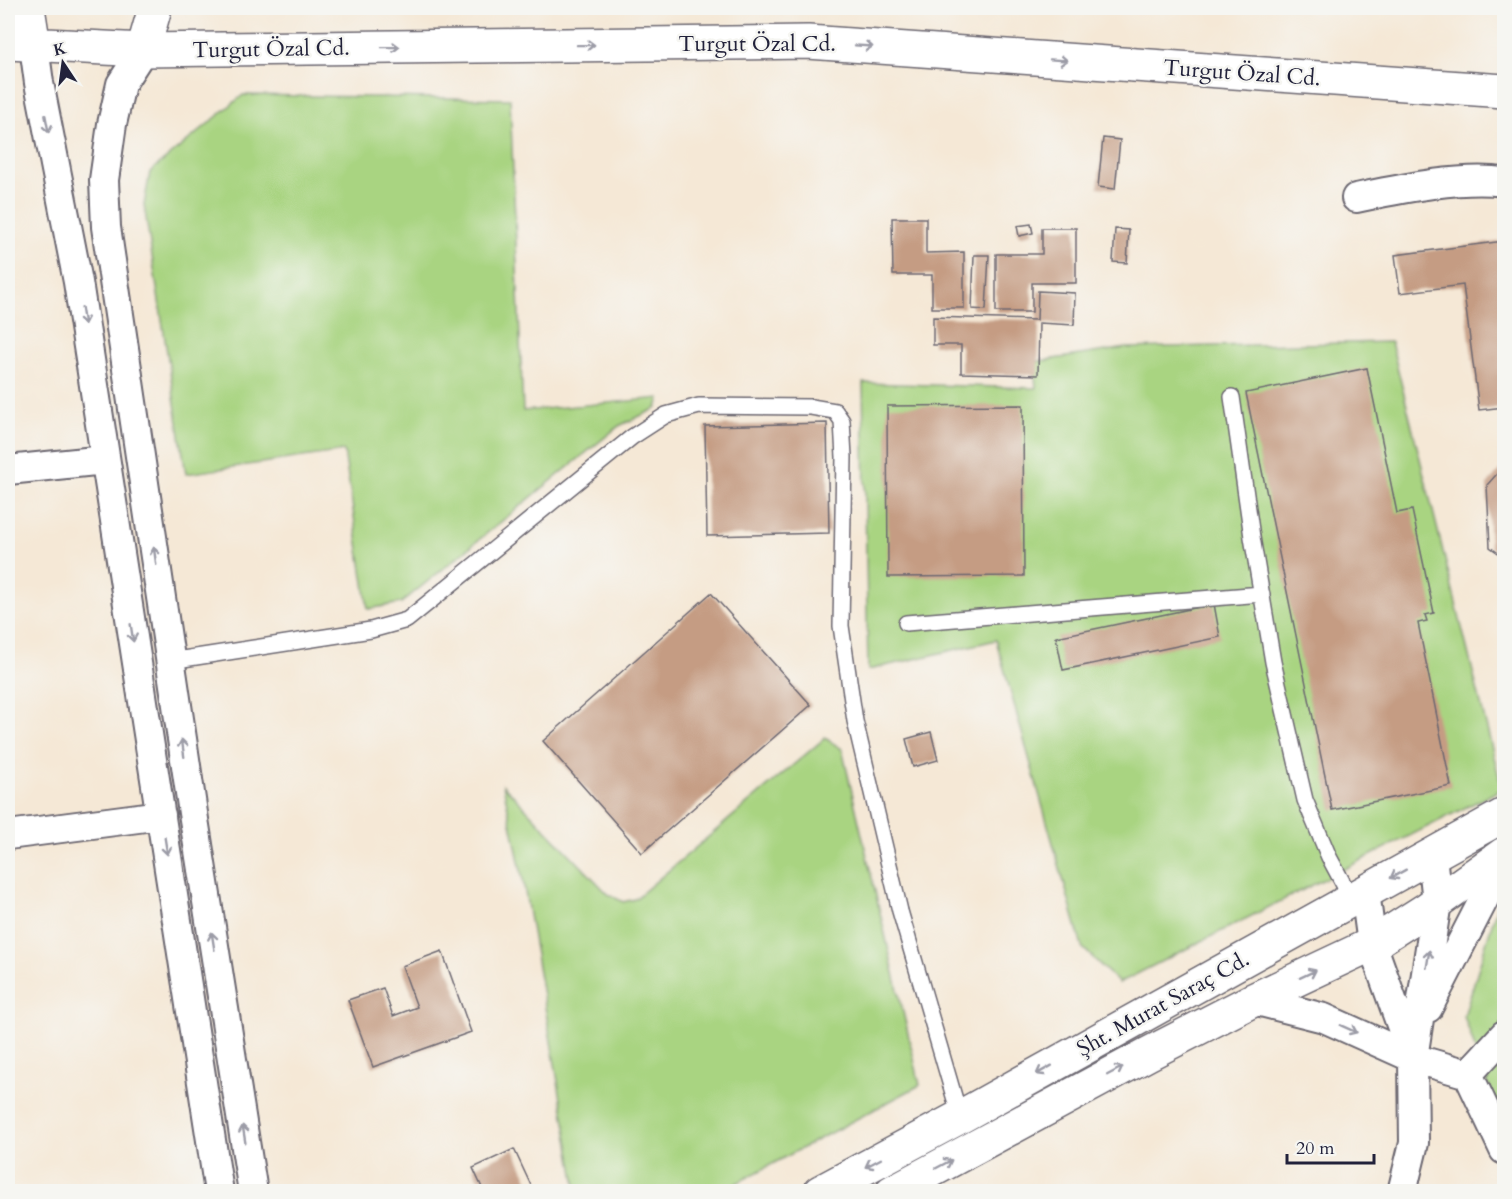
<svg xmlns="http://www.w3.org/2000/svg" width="1512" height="1199" viewBox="0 0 1512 1199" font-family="Cardo,serif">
<rect width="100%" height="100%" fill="#f6f6f2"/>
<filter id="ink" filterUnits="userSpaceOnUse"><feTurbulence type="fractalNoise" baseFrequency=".0167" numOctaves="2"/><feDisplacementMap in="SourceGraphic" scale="12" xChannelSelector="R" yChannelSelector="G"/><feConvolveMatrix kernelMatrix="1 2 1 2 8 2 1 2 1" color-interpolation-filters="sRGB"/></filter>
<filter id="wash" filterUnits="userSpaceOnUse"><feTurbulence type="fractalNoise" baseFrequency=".008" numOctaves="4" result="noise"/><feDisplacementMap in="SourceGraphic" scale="24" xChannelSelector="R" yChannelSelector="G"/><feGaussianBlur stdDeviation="1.35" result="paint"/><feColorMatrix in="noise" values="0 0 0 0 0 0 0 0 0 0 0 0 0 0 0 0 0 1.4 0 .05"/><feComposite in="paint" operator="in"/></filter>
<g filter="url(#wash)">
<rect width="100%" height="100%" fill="#f5e8d6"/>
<path fill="#a9d481" stroke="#667b5e" stroke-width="1.5" d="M243 95 510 99 523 411 660 398 657 408 619 426 401 603 368 609 344 451 186 474 144 205 150 172Z
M1391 342 1502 789 1119 983 1082 947 996 640 868 670 863 383 1036 388 1034 362 1126 348Z
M825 738 842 749 920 1085 722 1191H577L523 880 503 785 608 894 623 902 635 899Z
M1504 884V1114L1490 1093 1464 1016Z"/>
<g id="blocks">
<path fill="#c59c83" d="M1103 138 1120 140 1115 189 1098 187Z
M892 218H926V253L964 252V308H932V275H893Z
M1031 224 1033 233 1019 236 1017 226Z
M1042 228H1076V283H1032V312H996V254H1042Z
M1115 229 1129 230 1127 263 1113 262Z
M1504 241V407L1479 410 1463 285 1400 293 1395 255Z
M974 255H989L986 310 972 309Z
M1038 291 1075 293 1074 325 1039 323 1038 375 961 373V345H933V317L1037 320Z
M1367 368 1397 513 1412 510 1434 613 1425 615 1427 621 1418 623 1451 786 1332 810 1246 393Z
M1023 405 1024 576 888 577 887 406Z
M827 423 829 533 707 536 705 426Z
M1504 466V557L1490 547 1487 485Z
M711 593 811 705 642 853 543 741Z
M1214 604 1220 637 1063 670 1056 637Z
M931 732 938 760 913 767 906 739Z
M442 951 471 1032 373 1067 348 1000 383 988 393 1016 417 1007 402 966Z
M514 1149 534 1192H484L473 1168Z"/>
</g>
</g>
<g filter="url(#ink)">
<use href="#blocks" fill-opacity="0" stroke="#6c6771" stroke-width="1.5"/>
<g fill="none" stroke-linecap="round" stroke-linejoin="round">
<defs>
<path id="lane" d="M1232 397 1252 537 1273 662 1305 800 1329 857 1352 900
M906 623 1262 594
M170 661 371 630 407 620 632 437 666 415 699 406 811 407 835 411 842 421 844 457 841 626 855 721 900 911 960 1117"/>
<path id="street" d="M34 46 39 83 78 282 219 1192
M143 50 121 84 112 124 104 180 106 227 193 813 253 1192
M1356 198C1400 189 1460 176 1504 182
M8 470 105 460
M8 835 161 815
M1365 892 1372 944 1411 1053
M1253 1000 1324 1018 1413 1058 1468 1074 1504 1150
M1428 1008 1504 860
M1468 1074 1504 1035
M1402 1192 1414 1143 1413 1058 1437 902 1432 855"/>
<path id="secondary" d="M820 1192 960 1117 1504 815
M892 1192 1148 1054 1253 1000 1372 944 1427 909 1504 854"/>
<path id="primary" d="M28 8 34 46
M8 43 143 50 808 42 1504 91
M143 50 155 8"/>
</defs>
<use href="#lane" stroke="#6c6771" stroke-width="18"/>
<use href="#street" stroke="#6c6771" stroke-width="32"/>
<use href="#secondary" stroke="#6c6771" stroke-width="36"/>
<use href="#primary" stroke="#6c6771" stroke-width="36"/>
<use href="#lane" stroke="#fff" stroke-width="15"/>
<use href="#street" stroke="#fff" stroke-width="28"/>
<use href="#secondary" stroke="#fff" stroke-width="33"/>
<use href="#primary" stroke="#fff" stroke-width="33"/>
</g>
<defs><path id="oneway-shaft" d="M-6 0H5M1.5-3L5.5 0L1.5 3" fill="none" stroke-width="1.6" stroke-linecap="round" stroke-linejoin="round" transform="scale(1.5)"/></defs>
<g stroke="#9c9ca7">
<use href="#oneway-shaft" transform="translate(586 45) rotate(-1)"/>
<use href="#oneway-shaft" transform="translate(864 46) rotate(4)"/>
<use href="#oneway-shaft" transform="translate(391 47) rotate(-1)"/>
<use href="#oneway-shaft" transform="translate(1059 60) rotate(4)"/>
<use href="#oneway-shaft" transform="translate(47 124) rotate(79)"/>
<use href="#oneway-shaft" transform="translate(83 316) rotate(81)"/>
<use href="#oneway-shaft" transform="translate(155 556) rotate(-98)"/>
<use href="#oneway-shaft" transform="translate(132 633) rotate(81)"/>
<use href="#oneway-shaft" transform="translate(183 748) rotate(-98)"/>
<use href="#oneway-shaft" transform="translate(166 846) rotate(81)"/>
<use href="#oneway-shaft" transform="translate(1398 874) rotate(151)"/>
<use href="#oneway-shaft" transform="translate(213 941) rotate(-99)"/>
<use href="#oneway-shaft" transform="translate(1428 959) rotate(-81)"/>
<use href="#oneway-shaft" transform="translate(1308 974) rotate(-25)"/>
<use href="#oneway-shaft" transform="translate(1349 1029) rotate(24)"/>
<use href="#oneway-shaft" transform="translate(1044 1070) rotate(151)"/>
<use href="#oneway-shaft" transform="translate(1115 1071) rotate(-28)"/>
<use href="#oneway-shaft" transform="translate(244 1134) rotate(-99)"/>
<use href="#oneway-shaft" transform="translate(873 1163) rotate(152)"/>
<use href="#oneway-shaft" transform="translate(944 1164) rotate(-28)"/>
</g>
</g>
<g text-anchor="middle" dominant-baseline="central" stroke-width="5" stroke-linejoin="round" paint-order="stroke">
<g font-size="22" fill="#22223b" stroke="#f6f6f2">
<text x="757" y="44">Turgut Özal Cd.</text>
<text transform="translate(271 49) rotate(-1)">Turgut Özal Cd.</text>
<text transform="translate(1242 73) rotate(4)">Turgut Özal Cd.</text>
<text transform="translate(1163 1004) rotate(-29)">Şht. Murat Saraç Cd.</text>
</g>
</g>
<rect width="1512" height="1199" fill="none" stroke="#f6f6f2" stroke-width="30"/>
<g transform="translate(63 63) rotate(347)" stroke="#f6f6f2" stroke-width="4.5" paint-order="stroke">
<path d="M0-4.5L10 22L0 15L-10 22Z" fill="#22223b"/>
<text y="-9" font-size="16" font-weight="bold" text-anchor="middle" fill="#22223b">K</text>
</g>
<path d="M1287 1154v9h87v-9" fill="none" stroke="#22223b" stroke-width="3"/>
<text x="1296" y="1154" font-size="18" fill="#22223b" stroke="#f6f6f2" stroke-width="4.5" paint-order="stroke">20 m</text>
</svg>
